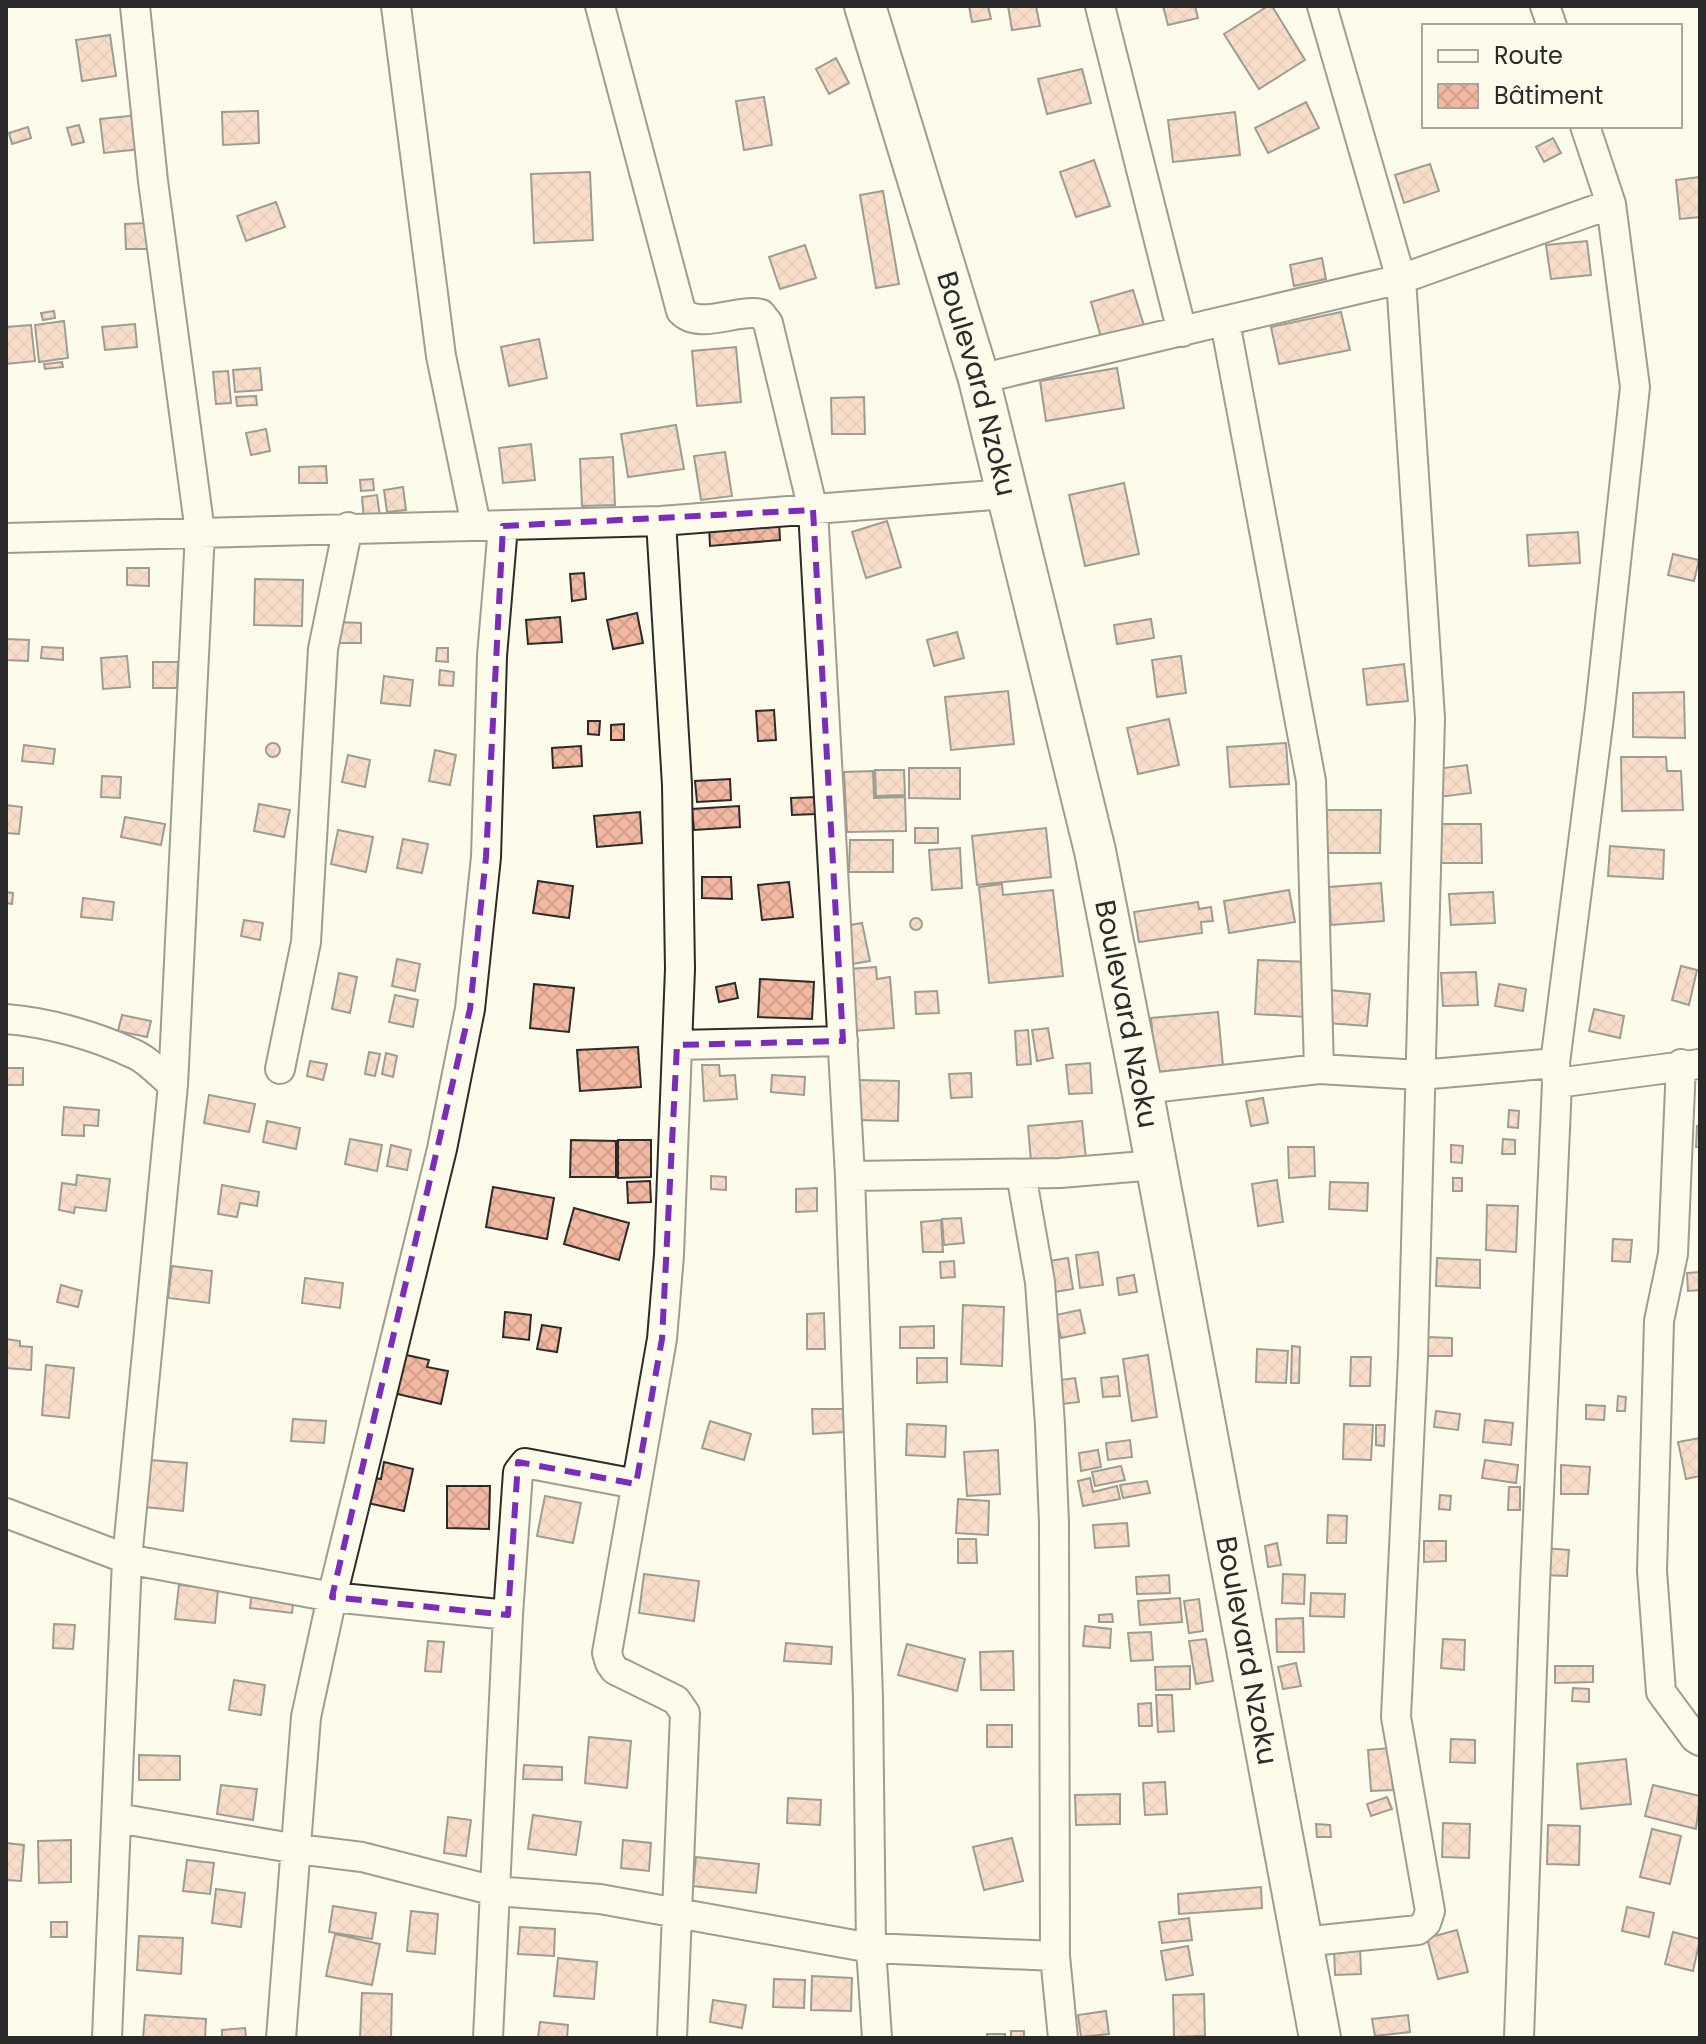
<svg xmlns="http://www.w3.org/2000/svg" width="1706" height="2044" viewBox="0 0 1706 2044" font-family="Poppins,sans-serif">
<defs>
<pattern id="building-cross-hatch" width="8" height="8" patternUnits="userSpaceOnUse" patternTransform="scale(2)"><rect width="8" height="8" fill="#f2b8a0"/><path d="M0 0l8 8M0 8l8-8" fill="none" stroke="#d09e8a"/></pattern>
</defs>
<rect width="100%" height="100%" fill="#fdfbea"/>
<path fill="url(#building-cross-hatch)" stroke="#2b2b2b" stroke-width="2" d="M969 6H988L991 19 972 22Z
M1008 6H1036L1040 26 1012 30Z
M1163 6H1195L1198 18 1168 25Z
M1268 6H1272L1305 60 1259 89 1224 34Z
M110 35 116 76 82 81 76 40Z
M836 58 849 83 829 94 816 69Z
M1082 69 1091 103 1047 114 1038 79Z
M764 97 772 145 744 150 736 101Z
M1306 102 1319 128 1268 153 1255 128Z
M258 111 259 143 223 145 222 112Z
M1235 112 1240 155 1173 162 1168 120Z
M138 115 141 149 104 153 100 119Z
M79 125 84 142 72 145 67 128Z
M28 127 31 138 12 144 9 133Z
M1553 138 1561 153 1544 162 1536 147Z
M1094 160 1110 206 1076 217 1060 172Z
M1430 164 1439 191 1404 203 1395 175Z
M590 172 593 240 534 243 531 174Z
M1700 177V217L1680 219 1676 180Z
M883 191 899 284 876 288 860 195Z
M276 202 285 227 246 241 237 216Z
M146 223 147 249H126L125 224Z
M1587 241 1591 275 1551 279 1546 245Z
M805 245 816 278 780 289 769 257Z
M1322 258 1326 279 1294 286 1290 265Z
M1133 290 1145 329 1102 341 1091 302Z
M54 311 55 318 43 320 41 313Z
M1341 312 1350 350 1279 364 1271 327Z
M64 321 68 358 39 362 35 325Z
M135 324 137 347 105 350 102 327Z
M31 325 35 361 6 364V327Z
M539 339 547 378 509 386 501 347Z
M736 347 741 402 697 406 692 351Z
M62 362 63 367 45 369 44 364Z
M260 368 262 390 235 392 233 370Z
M1117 368 1124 408 1046 421 1040 381Z
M228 371 231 403 216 404 213 372Z
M256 396 257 405 237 406 236 397Z
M864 397 865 434H832L831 398Z
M676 425 684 469 628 477 621 434Z
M266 429 270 451 251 455 246 433Z
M531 444 535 480 503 483 499 448Z
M725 452 732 496 701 500 694 456Z
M613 457 615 505 582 506 580 459Z
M326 466 327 483H299V467Z
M373 479 374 490 361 491 360 480Z
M1124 483 1139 554 1085 566 1069 495Z
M403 487 406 510 387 512 384 490Z
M377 495 380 517 364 520 362 497Z
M779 521 780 540 710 546 709 526Z
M887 521 901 567 866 578 852 532Z
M1578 532 1580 563 1529 566 1527 535Z
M1673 554 1699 560 1694 581 1668 575Z
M127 568H149V586L127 585Z
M584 573 586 599 572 601 570 574Z
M255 579 303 580 302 626 254 625Z
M637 613 643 643 613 649 607 620Z
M560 617 562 642 528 644 526 620Z
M1151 619 1154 638 1117 644 1114 625Z
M337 622 361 623V643H337Z
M957 632 964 658 934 666 927 640Z
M6 639 29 640 28 661 6 660Z
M42 647 63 648V660L41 658Z
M437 648H448V662L436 661Z
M127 656 130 687 103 689 101 658Z
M1181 656 1186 693 1157 697 1152 660Z
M153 662H178L177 688H153Z
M1404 664 1408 701 1367 705 1363 669Z
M440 670 454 672 453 686 439 685Z
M384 676 413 680 410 706 381 703Z
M1008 691 1014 744 951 750 945 697Z
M1684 692 1685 738 1633 737V693Z
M774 710 776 740 758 741 756 711Z
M1169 719 1179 765 1138 774 1127 728Z
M588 721H600L599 735 588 734Z
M624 724V740H611V725Z
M1286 743 1289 784 1230 787 1227 747Z
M266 750a7 7 0 1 1 14 0a7 7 0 1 1-14 0Z
M24 745 55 749 53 764 22 761Z
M581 746 582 766 553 768 552 748Z
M435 750 456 755 450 785 429 781Z
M348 755 370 760 365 787 342 782Z
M1621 757H1666L1667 771H1681L1683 810 1622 811Z
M1467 765 1471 793 1439 797 1436 769Z
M909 768H960V799L909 798Z
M875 770H904L905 795 876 796Z
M873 771 874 798 905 797 906 831 847 832 844 772Z
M102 776 121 777 120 798 101 797Z
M730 779 731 800 697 802 695 781Z
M816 797V814L792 815 791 798Z
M259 804 290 810 284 837 254 831Z
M6 805 22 807 19 834 6 833Z
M739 806 740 827 694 830 692 809Z
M1327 810H1381L1380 853H1327Z
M640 812 642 843 597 847 594 816Z
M125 817 165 824 161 845 121 837Z
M1439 824H1481L1482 863H1439Z
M915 828H938V843H915Z
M1046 828 1051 877 977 885 972 836Z
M338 830 373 837 366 872 331 864Z
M403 839 428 844 422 873 397 868Z
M850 840H893V872H849Z
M1610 846 1664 850 1663 879 1608 876Z
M960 848 962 888 932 890 929 850Z
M702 877H731L732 899 702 898Z
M538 881 573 886 569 918 533 913Z
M789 882 793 917 762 920 758 885Z
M1381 883 1384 921 1331 925 1329 887Z
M1002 884 1003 895 1053 890 1063 976 989 983 979 887Z
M1289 890 1295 922 1229 933 1224 901Z
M6 892 13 893 12 904 6 903Z
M1493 892 1495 923 1451 925 1449 894Z
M83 898 114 902 112 920 81 917Z
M1198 902 1199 909 1211 907 1213 921 1201 922 1202 933 1139 942 1134 912Z
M910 924a6 6 0 1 1 12 0a6 6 0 1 1-12 0Z
M244 920 263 923 260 940 241 936Z
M862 923 870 961 852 964 844 926Z
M397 959 420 964 415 991 392 986Z
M1258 960 1311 962 1308 1017 1255 1014Z
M1681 966 1697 970 1689 1005 1672 1000Z
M876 967 877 979 890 977 894 1028 853 1031 848 969Z
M1476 972 1478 1005 1443 1006 1441 973Z
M339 973 357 977 350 1013 332 1009Z
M760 979 814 982 812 1019 758 1017Z
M735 983 738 998 719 1002 716 987Z
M534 984 574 988 569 1032 530 1028Z
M1499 984 1526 989 1523 1011 1495 1006Z
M1329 990 1370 994 1367 1026 1327 1023Z
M937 991 939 1013 916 1014 915 992Z
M395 995 418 1000 413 1027 389 1022Z
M1594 1009 1624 1016 1620 1038 1589 1031Z
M1218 1012 1223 1066 1156 1072 1151 1018Z
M122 1015 151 1021 147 1037 118 1031Z
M1048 1028 1053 1058 1037 1061 1032 1030Z
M1028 1030 1031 1064 1017 1065 1015 1031Z
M638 1047 641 1087 580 1091 577 1050Z
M369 1052 380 1054 375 1076 365 1074Z
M386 1053 397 1056 393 1077 382 1074Z
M310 1061 327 1064 323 1080 307 1076Z
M1090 1063 1092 1093 1069 1094 1066 1065Z
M702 1065H719L720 1076 735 1075 737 1099 704 1101Z
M6 1068H23V1085H6Z
M971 1073 972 1097 951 1098 949 1074Z
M772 1075 805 1077 804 1095 771 1092Z
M858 1080 899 1081 898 1121 856 1120Z
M209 1095 255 1104 249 1132 204 1123Z
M1263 1098 1268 1123 1251 1126 1246 1101Z
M64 1107 99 1110 98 1126 84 1125V1136L62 1135Z
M1509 1110 1519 1111 1518 1128 1508 1127Z
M267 1121 300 1128 296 1149 263 1142Z
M1082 1121 1087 1168 1032 1173 1028 1126Z
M1697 1126H1700V1147H1696Z
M350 1139 382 1145 377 1171 345 1164Z
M1503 1139 1515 1140V1154H1502Z
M571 1140 616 1141V1177H570Z
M618 1140H651V1177L618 1178Z
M391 1145 411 1150 407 1170 387 1166Z
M1451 1145 1463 1146 1462 1163 1451 1162Z
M1288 1147H1314L1315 1176 1289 1178Z
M77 1175 110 1179 106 1211 75 1207 74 1213 59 1210 62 1183 76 1185Z
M711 1176 726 1177V1190L711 1189Z
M1453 1178H1462V1191H1453Z
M1277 1180 1283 1222 1258 1226 1252 1184Z
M650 1181 651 1202 628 1203 627 1182Z
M1330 1182 1368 1183 1367 1211 1329 1209Z
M222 1185 259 1192 257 1206 240 1203 237 1217 218 1214Z
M493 1187 554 1198 547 1239 486 1227Z
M817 1188V1211L796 1212V1189Z
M1487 1205 1518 1206 1516 1252 1486 1250Z
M574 1208 629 1223 619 1260 564 1244Z
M961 1218 964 1243 944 1245 942 1219Z
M941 1220 943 1252H923L921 1222Z
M1613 1239 1632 1240 1630 1262 1612 1261Z
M1098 1252 1103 1285 1080 1288 1076 1255Z
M1068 1258 1073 1289 1054 1292 1049 1261Z
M1437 1258 1480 1260V1288L1436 1286Z
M954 1261 955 1277 941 1278 940 1262Z
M172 1266 212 1271 209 1303 168 1298Z
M1700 1272V1290L1688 1291 1687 1273Z
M1134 1275 1137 1292 1119 1295 1117 1278Z
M305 1278 343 1283 340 1308 302 1303Z
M61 1285 82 1291 78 1307 57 1302Z
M963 1305 1004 1307 1002 1366 961 1364Z
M1080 1310 1085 1333 1061 1338 1056 1315Z
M505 1312 531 1315 529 1340 503 1337Z
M824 1313 825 1349H807V1314Z
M542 1325 561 1328 557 1352 537 1349Z
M934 1326V1348H900V1327Z
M1427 1337 1452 1338V1356H1427Z
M6 1339 20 1341V1346L32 1347 31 1370 6 1368Z
M1292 1346 1300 1347 1299 1383H1291Z
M1257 1349 1288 1351 1286 1383 1256 1382Z
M402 1354 429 1360 427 1367 448 1371 441 1404 393 1393Z
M1148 1355 1157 1417 1132 1421 1123 1359Z
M1351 1357H1371L1370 1386H1350Z
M917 1358H947V1382L917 1383Z
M46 1365 74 1368 69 1418 42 1415Z
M1118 1376 1120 1396 1103 1397 1101 1378Z
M1075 1378 1079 1402 1063 1404 1060 1380Z
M1618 1396 1626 1397 1625 1411H1617Z
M1586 1405 1605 1406 1604 1420 1586 1419Z
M812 1409H843L844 1432 813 1434Z
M1436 1411 1460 1414 1458 1430 1434 1427Z
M293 1419 326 1421 324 1443 291 1441Z
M1485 1420 1513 1423 1511 1445 1483 1442Z
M710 1421 751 1434 744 1460 702 1448Z
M907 1424 946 1426 945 1457 906 1455Z
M1344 1424 1373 1425 1371 1460 1343 1459Z
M1376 1425H1385L1384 1446 1376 1445Z
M1700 1438V1476L1686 1479 1678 1442Z
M1130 1440 1132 1457 1108 1460 1106 1443Z
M998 1450 1000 1494 967 1496 964 1452Z
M1098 1450 1101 1467 1081 1471 1079 1453Z
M150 1460 187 1463 183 1511 145 1507Z
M1485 1460 1518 1465 1516 1483 1482 1478Z
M384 1462 413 1469 404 1511 363 1502 368 1477 381 1479Z
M1561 1465 1590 1467 1588 1494H1561Z
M1121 1466 1125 1480 1095 1486 1092 1472Z
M1090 1478 1093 1492 1117 1486 1120 1499 1083 1506 1078 1481Z
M1147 1481 1150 1493 1123 1498 1120 1485Z
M447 1486H490L489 1529 447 1528Z
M1509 1487H1520V1510H1508Z
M1440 1495 1451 1496 1450 1510 1439 1509Z
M545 1496 581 1503 573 1543 537 1536Z
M958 1499 989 1501 988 1535 956 1533Z
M1328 1515 1347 1516 1346 1543H1327Z
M1127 1523 1129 1546 1095 1548 1093 1525Z
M958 1539H976L977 1563H958Z
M1424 1541H1446V1561L1424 1562Z
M1277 1543 1281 1565 1268 1567 1265 1546Z
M1543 1548 1569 1550 1567 1576 1541 1575Z
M644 1574 699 1581 694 1621 639 1613Z
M1283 1574 1305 1575 1304 1604 1282 1603Z
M1169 1575 1170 1593 1137 1594 1136 1577Z
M179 1585 218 1589 215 1623 175 1619Z
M252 1590 294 1595 292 1613 250 1608Z
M1311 1593 1345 1594 1344 1617 1310 1616Z
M1180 1598 1182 1622 1140 1625 1138 1601Z
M1199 1599 1203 1631 1189 1633 1184 1601Z
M1112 1614 1113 1622H1099V1615Z
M1303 1618 1304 1652H1277L1276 1619Z
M54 1624 75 1625 73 1649 53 1648Z
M1085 1626 1111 1629 1110 1648 1083 1646Z
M1151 1632 1153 1660 1131 1661 1128 1633Z
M1206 1639 1213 1681 1196 1684 1189 1641Z
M1443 1639 1465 1640 1464 1670 1441 1668Z
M428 1641 444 1642 441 1672 425 1671Z
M786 1643 832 1647 831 1664 784 1661Z
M907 1644 965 1659 957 1691 898 1675Z
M1013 1651 1014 1690H981L980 1652Z
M1296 1663 1301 1686 1283 1689 1278 1667Z
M1190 1666V1689L1156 1690 1155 1667Z
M1555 1666H1593V1682L1555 1683Z
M234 1680 265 1685 261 1715 229 1710Z
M1573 1688 1589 1689V1702L1572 1701Z
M1156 1695H1172L1174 1731 1158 1732Z
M1151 1703 1152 1726H1139L1138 1704Z
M987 1725H1012V1747H987Z
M589 1737 631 1741 627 1788 585 1783Z
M1451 1739 1475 1740V1763L1450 1762Z
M1390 1748 1393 1790 1371 1791 1368 1750Z
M139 1755 180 1756V1780H139Z
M1626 1759 1631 1804 1581 1809 1577 1764Z
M524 1765 562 1767V1780L523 1779Z
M1165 1782 1167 1814 1145 1815 1143 1783Z
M221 1785 257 1789 253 1820 217 1814Z
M1653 1785 1700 1796 1696 1829 1645 1816Z
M1120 1794V1824L1076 1825 1075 1795Z
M1387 1797 1392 1809 1371 1816 1367 1804Z
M788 1798 821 1800 820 1825 787 1823Z
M533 1815 581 1822 576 1855 528 1849Z
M448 1817 471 1820 466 1856 444 1853Z
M1443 1823 1470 1824 1469 1858 1442 1857Z
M1316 1824 1330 1825 1331 1837H1317Z
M1548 1825 1580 1826 1579 1865 1547 1864Z
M1652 1829 1681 1836 1670 1884 1640 1877Z
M1012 1838 1023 1881 984 1890 973 1847Z
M71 1840V1882L39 1883 38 1841Z
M623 1840 651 1843 649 1871 621 1868Z
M6 1843 24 1845 21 1881 6 1880Z
M696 1857 759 1864 756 1893 693 1886Z
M187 1860 214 1863 210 1894 183 1891Z
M1261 1887 1262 1908 1179 1914 1178 1894Z
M216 1889 245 1893 241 1927 212 1923Z
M333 1906 376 1913 372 1939 329 1932Z
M1627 1907 1654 1913 1649 1937 1622 1931Z
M411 1911 438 1914 435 1954 407 1951Z
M1189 1918 1192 1940 1162 1943 1159 1922Z
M51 1922H67V1937H51Z
M520 1927 555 1929 554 1956 518 1954Z
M1457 1930 1468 1972 1438 1979 1427 1938Z
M1673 1932 1700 1939 1693 1971 1665 1964Z
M335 1934 380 1944 372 1985 326 1976Z
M139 1936 183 1938 181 1974 137 1970Z
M1188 1946 1193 1975 1166 1980 1161 1951Z
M1334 1947H1360L1361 1974 1335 1975Z
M558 1958 597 1962 594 1999 554 1996Z
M812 1976 852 1978 851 2011 811 2010Z
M774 1979 805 1980 804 2008 773 2007Z
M362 1993 392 1994 391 2038H360Z
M1204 1994 1205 2036 1174 2037 1173 1995Z
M713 2000 746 2005 742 2028 710 2022Z
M1106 2011 1109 2034 1081 2037 1078 2015Z
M145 2015 206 2019 205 2038H143Z
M1408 2015 1410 2032 1375 2036 1372 2019Z
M540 2022 568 2025 567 2038H538Z
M245 2028 246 2038H222V2030Z
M1011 2031H1024V2038H1011Z
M987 2034H1005V2038H987Z"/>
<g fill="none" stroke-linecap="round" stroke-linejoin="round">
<defs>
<path id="street" d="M396 6 441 356 476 525
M600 6 681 311C700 331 737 308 761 314L768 323 813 510 850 1176 868 1698 871 1948 877 2038
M1100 6 1182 332
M1545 6 1552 26
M1225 322 1311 781 1319 1069
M979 379 1401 279 1611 204
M661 521 677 785 680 969 669 1255 662 1339 607 1653 610 1663 615 1670 676 1700 685 1713 672 2038
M6 538 661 521 1006 494
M6 1019C47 1022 96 1036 134 1054 148 1060 161 1075 173 1085
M677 1045 843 1041
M1681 1064 1673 1254 1659 1321 1652 1571 1661 1692 1695 1738 1700 1741
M280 1069 306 942 323 649 348 527
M1557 1083 1699 1064
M1142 1089 1319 1069 1420 1075 1555 1063
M1021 1174 1040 1282 1050 1425 1054 1523 1055 1956 1063 2038
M850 1176 1060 1173 1156 1165
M6 1513 127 1559 332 1597 508 1615
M117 1818 297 1849 362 1857 495 1891 600 1899 871 1948 1055 1956
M1302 1942 1418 1930 1426 1923 1430 1911 1396 1717 1413 1357 1430 718 1401 279 1322 6
M107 2038 127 1559 173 1085 200 532 153 181 135 6
M281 2038 306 1717 332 1597 442 1149 470 1009 486 857 492 656 503 526
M488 2038 508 1615 518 1472 525 1463 636 1484
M1519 2038 1535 1584 1557 1083 1555 1063 1600 709 1635 387 1611 204 1585 126"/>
<g id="secondary">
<path id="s1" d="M865 6 979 379 1095 851 1142 1089 1320 2038"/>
</g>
</defs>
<use href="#street" stroke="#2b2b2b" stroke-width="32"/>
<use href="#secondary" stroke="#2b2b2b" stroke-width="44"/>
<use href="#street" stroke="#fdfbea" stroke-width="28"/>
<use href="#secondary" stroke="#fdfbea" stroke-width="40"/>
</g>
<path d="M0 0H1706V2044H0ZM813 510 843 1041 677 1045 662 1339 636 1484 518 1462 508 1615 332 1597 470 1009 486 857 503 526Z" fill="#fdfbea" fill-opacity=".55" fill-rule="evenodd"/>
<path fill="none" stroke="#7b2cbf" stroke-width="6" stroke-dasharray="16 10" stroke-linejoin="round" d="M813 510 843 1041 677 1045 662 1339 636 1484 518 1462 508 1615 332 1597 470 1009 486 857 503 526Z"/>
<g text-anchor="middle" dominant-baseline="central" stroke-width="6" stroke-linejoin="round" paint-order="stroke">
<g font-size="28" fill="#2b2b2b" stroke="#fdfbea">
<text stroke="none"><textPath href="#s1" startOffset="394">Boulevard Nzoku</textPath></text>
<text stroke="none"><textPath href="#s1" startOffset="1042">Boulevard Nzoku</textPath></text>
<text stroke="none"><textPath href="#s1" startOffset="1690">Boulevard Nzoku</textPath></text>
</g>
</g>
<rect width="1706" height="2044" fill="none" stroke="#2b2b2b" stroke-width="16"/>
<rect x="1422" y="24" width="260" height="104" fill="#fdfbea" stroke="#a9a89e" stroke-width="2"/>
<rect x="1438" y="50" width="40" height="12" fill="#fdfbea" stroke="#a9a89e" stroke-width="2"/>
<text x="1494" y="64" font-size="24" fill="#2b2b2b">Route</text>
<rect x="1438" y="84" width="40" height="24" fill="url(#building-cross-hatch)" stroke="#a9a89e" stroke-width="2"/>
<text x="1494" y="104" font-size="24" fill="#2b2b2b">Bâtiment</text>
</svg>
